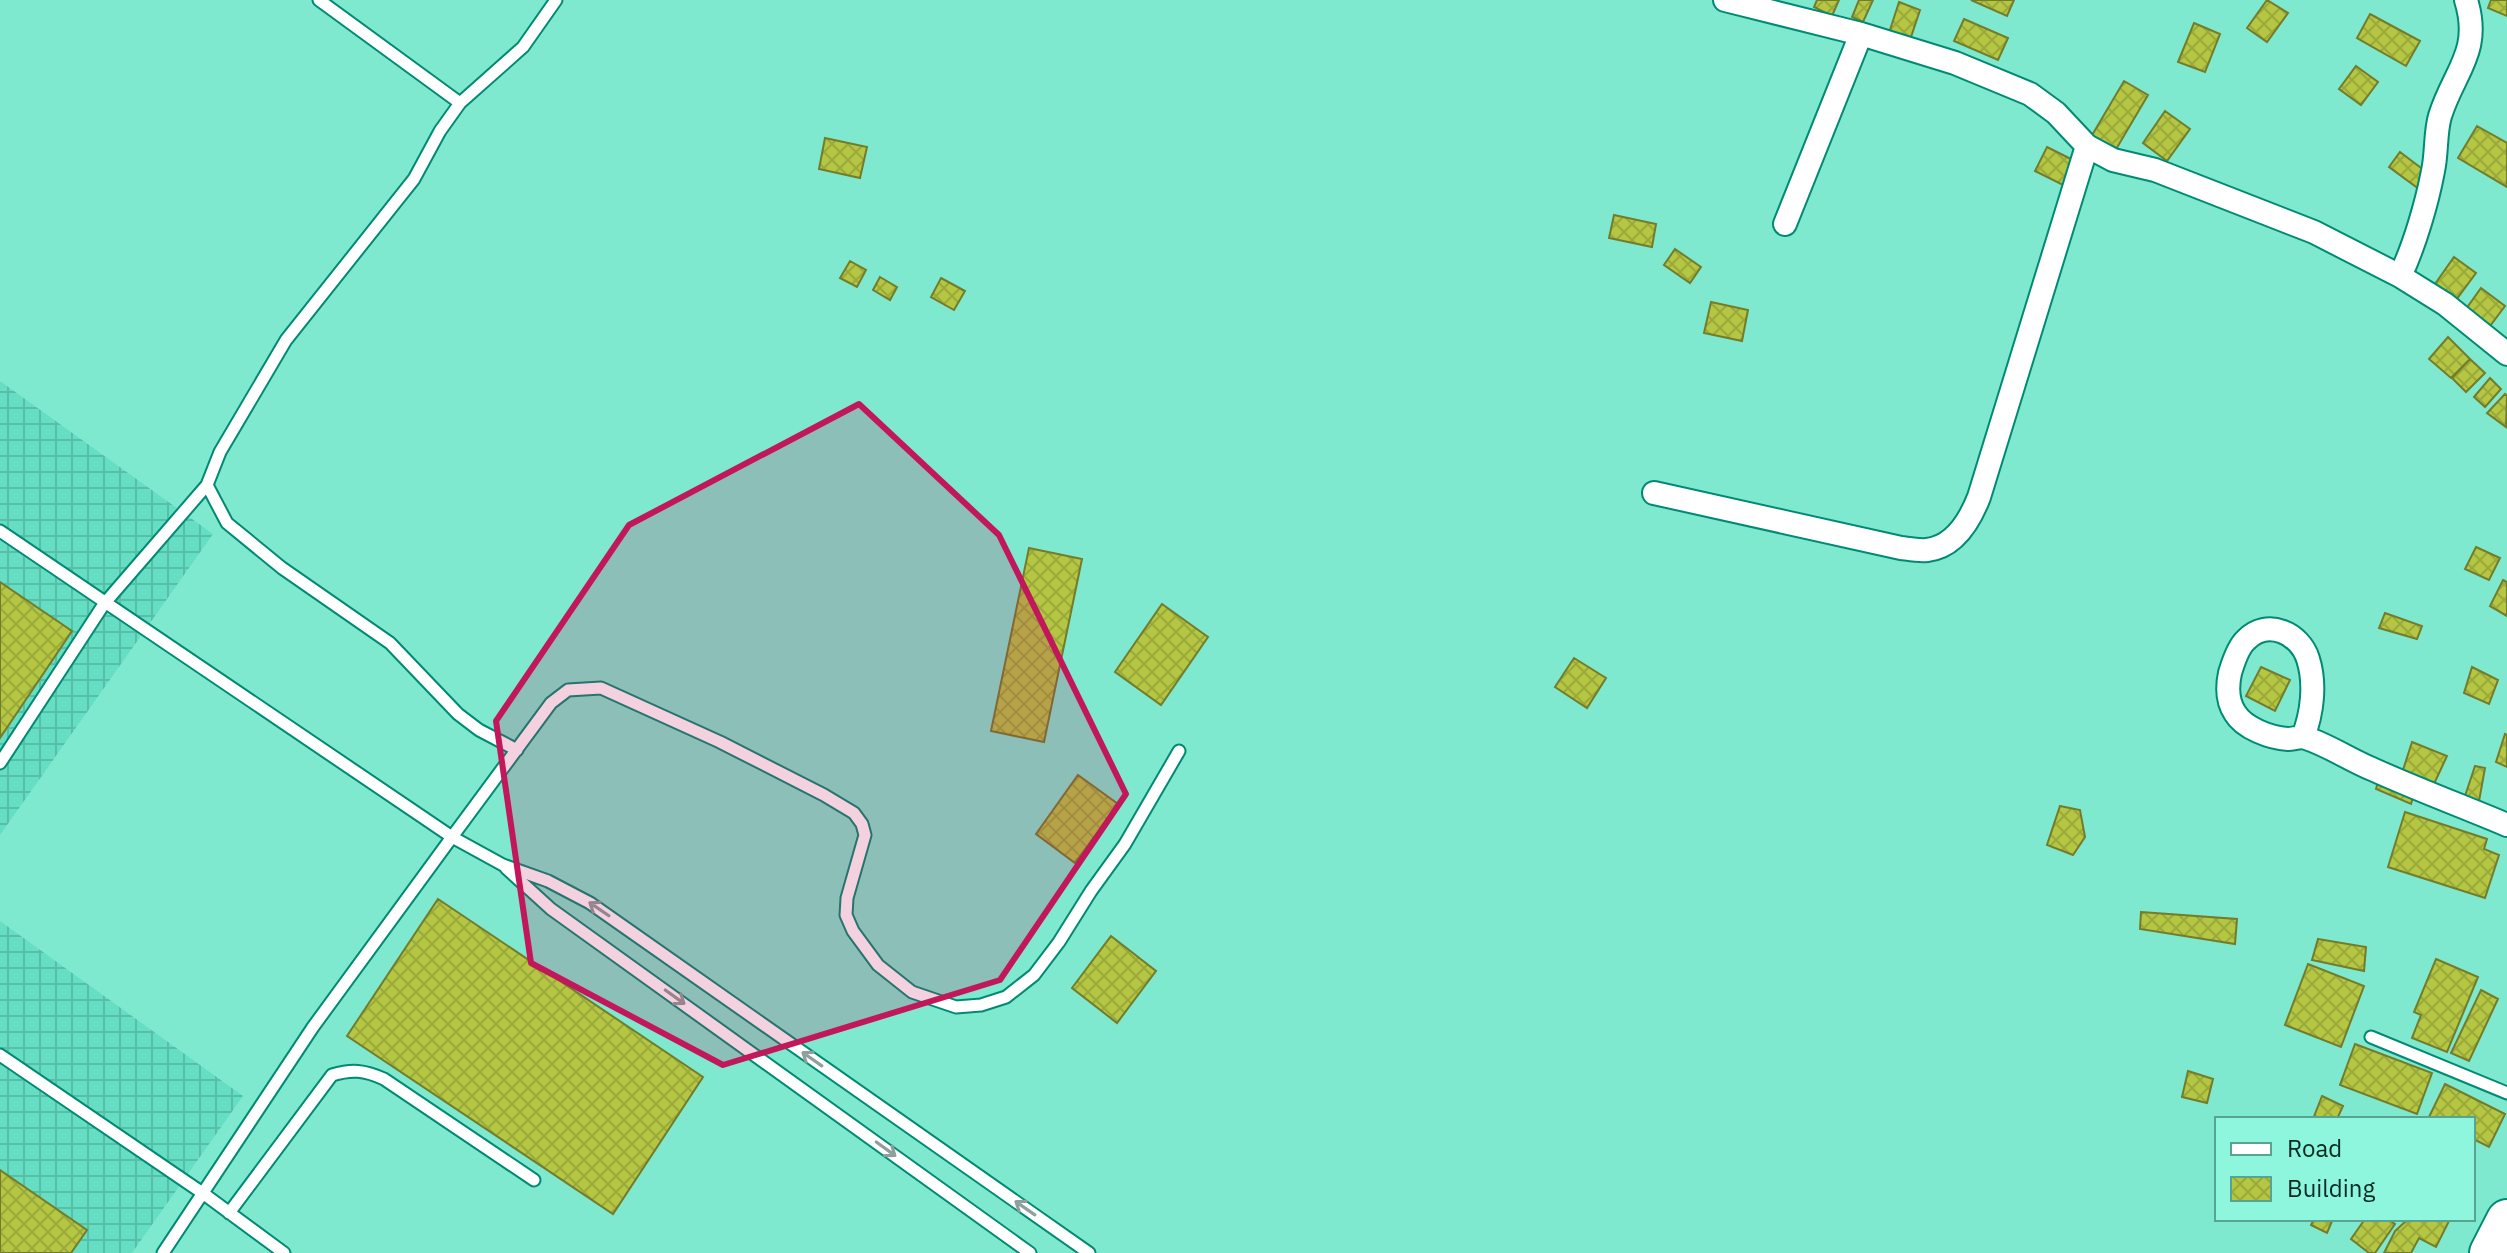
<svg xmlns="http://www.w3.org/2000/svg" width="2507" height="1253" viewBox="0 0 2507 1253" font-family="'IBM Plex Sans',sans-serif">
<defs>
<pattern id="industrial-grid" width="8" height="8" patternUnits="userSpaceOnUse" patternTransform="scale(2)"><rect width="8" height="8" fill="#66dec3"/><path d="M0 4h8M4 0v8" fill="none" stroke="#57bfa7"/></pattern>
<pattern id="building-cross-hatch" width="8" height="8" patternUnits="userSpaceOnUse" patternTransform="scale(2)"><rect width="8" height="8" fill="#b5c643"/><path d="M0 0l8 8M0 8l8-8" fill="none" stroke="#9aaa3a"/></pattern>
</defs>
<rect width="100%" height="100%" fill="#7fe9d0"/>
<path fill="url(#industrial-grid)" d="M0 381 213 534 0 835Z
M0 921 243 1096 132 1253H0Z"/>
<path fill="url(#building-cross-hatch)" stroke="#727c2b" stroke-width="2" d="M1817 0H1839L1832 16 1814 7Z
M1859 0H1873L1863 22 1852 17Z
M1971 0H2014L2007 16Z
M2267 0 2288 13 2267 42 2247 28Z
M2491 0H2507V16L2488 8Z
M1899 2 1920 10 1910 40 1889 33Z
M2370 14 2420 41 2406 66 2357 38Z
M1964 19 2008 38 1998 60 1954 41Z
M2194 23 2220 34 2205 72 2178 62Z
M2356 66 2378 82 2361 105 2339 89Z
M2124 81 2148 95 2115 151 2091 137Z
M2165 111 2190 129 2167 161 2143 143Z
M2477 126 2507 143V187L2458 158Z
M825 138 867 147 860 178 819 169Z
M2047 147 2075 161 2063 185 2035 171Z
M2400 152 2429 174 2419 189 2389 167Z
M1614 215 1656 224 1652 247 1609 238Z
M1675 249 1701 267 1690 283 1664 265Z
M2454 257 2476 273 2456 300 2435 284Z
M850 261 866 270 857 287 840 278Z
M880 277 897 287 890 300 873 290Z
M941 278 965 291 954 310 931 297Z
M2481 288 2505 306 2490 326 2466 309Z
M1711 302 1748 310 1742 341 1704 333Z
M2448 337 2470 359 2451 378 2429 359Z
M2470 359 2485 373 2466 392 2452 378Z
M2490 378 2501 389 2485 407 2474 397Z
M2505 394 2507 396 2506 427 2487 413Z
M2476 547 2500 558 2489 580 2465 569Z
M1029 548 1082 559 1044 742 991 731Z
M2503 580 2507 582V616L2490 606Z
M0 582 72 631 0 738Z
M1162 604 1208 637 1161 705 1115 672Z
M2385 613 2422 626 2417 639 2379 628Z
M1574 658 1606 678 1587 708 1555 687Z
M2261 667 2290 680 2275 711 2246 696Z
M2472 667 2498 680 2489 704 2464 693Z
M2505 734 2507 735V767L2496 762Z
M2412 742 2447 756 2434 784 2403 770Z
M2475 766 2485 768 2478 807 2463 802Z
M1078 775 1118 804 1075 863 1036 834Z
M2378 782 2413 797 2411 804 2376 789Z
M2060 806 2080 810 2085 837 2073 855 2047 845Z
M2405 812 2487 839 2484 849 2499 855 2485 898 2388 867Z
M438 899 703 1077 613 1214 347 1036Z
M2141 912 2237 919 2235 944 2140 929Z
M1111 936 1156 971 1117 1023 1072 988Z
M2318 939 2366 947 2364 971 2312 960Z
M2436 959 2478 977 2447 1052 2412 1038 2421 1015 2414 1012Z
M2308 964 2364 986 2341 1047 2285 1025Z
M2481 990 2498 999 2469 1061 2451 1053Z
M2355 1044 2432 1073 2417 1114 2340 1085Z
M2188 1071 2213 1079 2207 1103 2182 1097Z
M2445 1084 2505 1114 2489 1147 2473 1139V1119H2434L2429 1117Z
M2322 1096 2343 1106 2337 1119H2313Z
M0 1170 87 1230 71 1253H0Z
M2314 1219H2333L2327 1233 2311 1225Z
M2365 1219H2388L2395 1224 2375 1253H2369L2351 1239Z
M2408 1219H2450L2436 1247 2419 1238 2411 1253H2384L2395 1231Z"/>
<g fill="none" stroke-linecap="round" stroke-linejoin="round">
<defs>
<path id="lane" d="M319 0 460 103
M0 531 452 837 551 703 568 690 601 688 720 742 824 795 854 813 862 824 865 835 847 898 846 915 853 931 878 965 912 992 956 1007 981 1005 1006 997 1034 975 1059 942 1091 891 1125 844 1179 751
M517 750 479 730 458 714 390 643 282 568 227 523 207 485 220 452 286 340 414 179 440 131 460 103 523 47 556 0
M0 763 104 604 207 485
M506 868 551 909 1030 1253
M2371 1037 2507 1093
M0 1055 204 1194 284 1253
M229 1213 332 1075C352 1069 364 1070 384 1079L534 1180
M163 1253 313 1027 452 837 503 865 548 881 590 903 1089 1253"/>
<path id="street" d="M1725 0 1861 34 1955 63 2030 94 2056 113 2087 146 2113 160 2155 170 2314 232 2400 276 2445 304 2507 354
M1785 224 1861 34
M2400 276C2414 247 2427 203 2433 171 2437 153 2435 133 2440 116 2454 71 2482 52 2466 0
M1654 493 1901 548C1909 549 1919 551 1927 550 1955 547 1970 520 1979 497L2087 146
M2303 737C2312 714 2316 684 2308 659 2300 633 2267 618 2246 640 2238 647 2233 663 2230 673 2227 687 2227 701 2235 713 2244 728 2270 738 2288 739 2294 739 2300 736 2306 738 2328 745 2350 760 2372 769 2416 789 2462 806 2507 825"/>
<path id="highway" d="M2490 1253 2507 1220"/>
</defs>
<use href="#lane" stroke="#008a74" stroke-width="15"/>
<use href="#street" stroke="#008a74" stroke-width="26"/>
<use href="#highway" stroke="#008a74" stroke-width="44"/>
<use href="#lane" stroke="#fff" stroke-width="11"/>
<use href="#street" stroke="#fff" stroke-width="22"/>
<use href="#highway" stroke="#fff" stroke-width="40"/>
</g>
<defs><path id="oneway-shaft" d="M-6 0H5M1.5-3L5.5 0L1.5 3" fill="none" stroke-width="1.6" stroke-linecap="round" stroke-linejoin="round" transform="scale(2)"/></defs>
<g stroke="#8f9f9c">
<use href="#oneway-shaft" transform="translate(599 909) rotate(-146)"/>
<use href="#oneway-shaft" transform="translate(675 997) rotate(36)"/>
<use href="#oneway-shaft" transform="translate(812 1059) rotate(-145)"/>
<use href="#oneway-shaft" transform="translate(886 1149) rotate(36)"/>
<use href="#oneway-shaft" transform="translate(1025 1208) rotate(-145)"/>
</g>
<path fill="#c2185b" fill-opacity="0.2" stroke="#c2185b" stroke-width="6" stroke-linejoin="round" d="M859 404 999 535 1126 794 1000 980 723 1065 531 963 496 721 629 525Z"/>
<rect x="2215" y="1117" width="260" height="104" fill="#8df6dd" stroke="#57a492" stroke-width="2"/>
<rect x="2231" y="1143" width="40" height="12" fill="#ffffff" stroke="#57a492" stroke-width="2"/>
<text x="2287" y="1157" font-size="24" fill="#062a22">Road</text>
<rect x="2231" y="1177" width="40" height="24" fill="url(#building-cross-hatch)" stroke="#57a492" stroke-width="2"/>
<text x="2287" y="1197" font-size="24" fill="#062a22">Building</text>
</svg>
